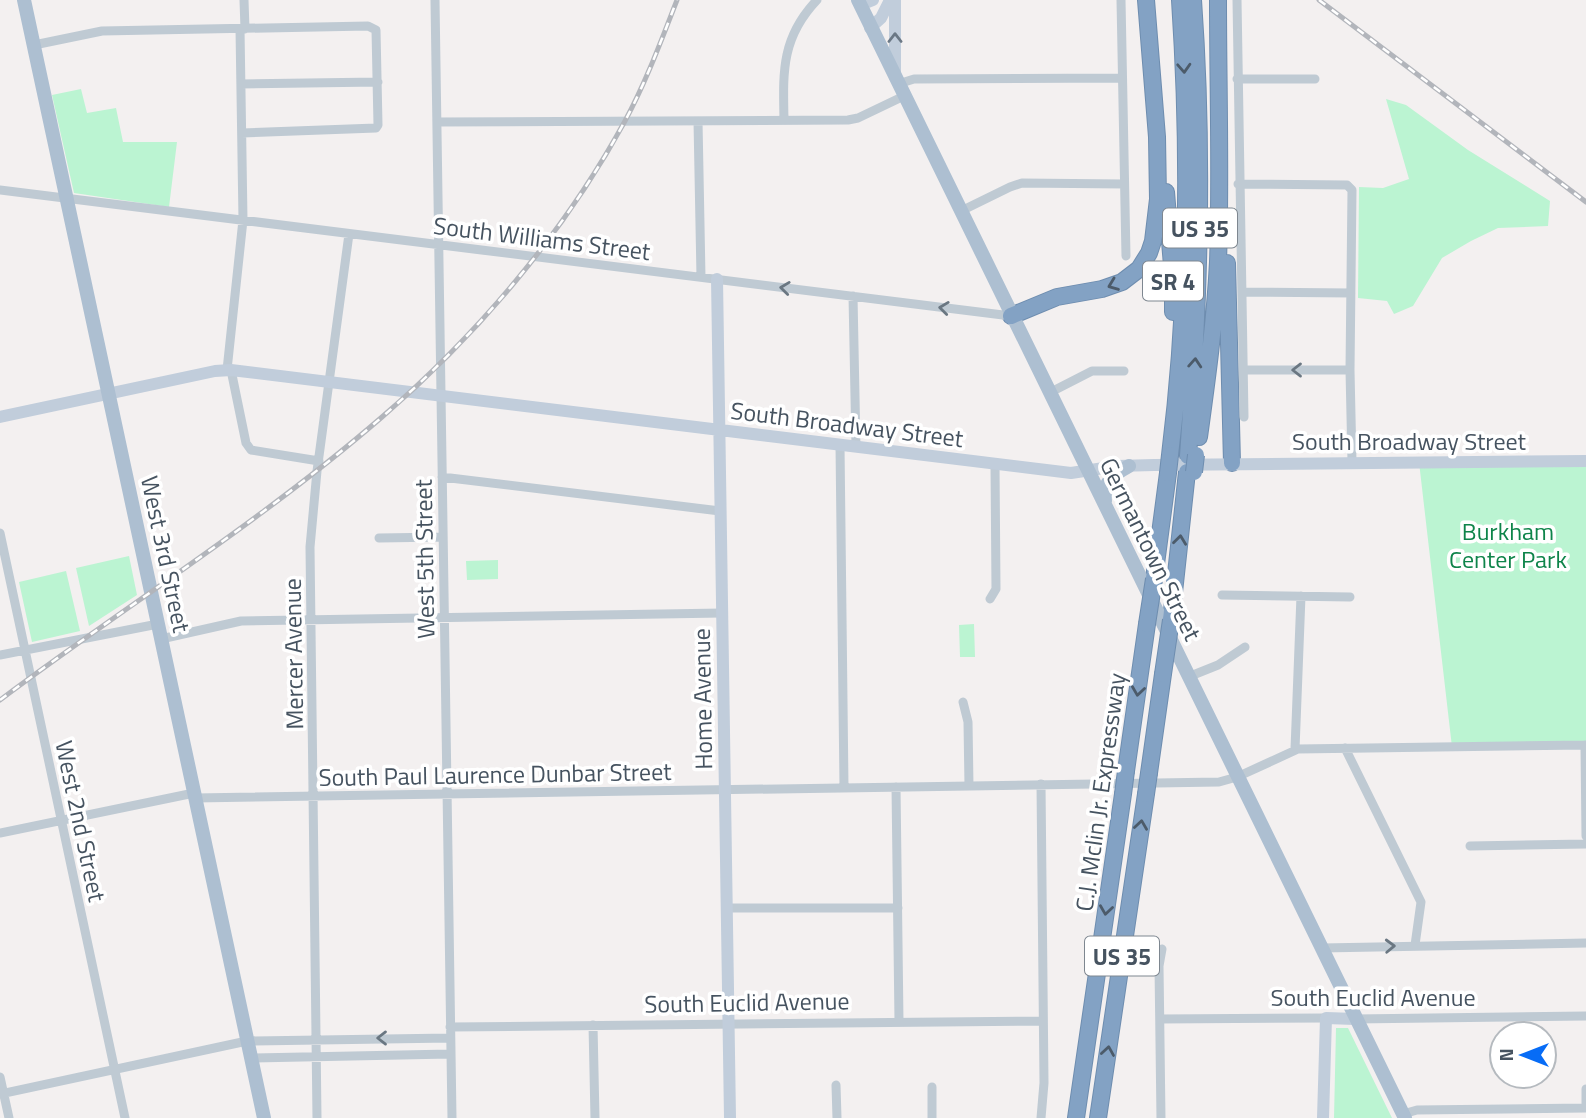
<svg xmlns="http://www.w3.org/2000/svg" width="1586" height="1118" viewBox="0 0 1586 1118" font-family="'Titillium Web',sans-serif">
<rect width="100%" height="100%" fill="#f3f0f0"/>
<path fill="#bbf4d2" d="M81 89 87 113 116 108 123 142H177L169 207 74 193 52 95Z
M1386 99 1406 105 1468 150 1550 201 1548 226 1498 228 1471 241 1442 258 1413 306 1394 314 1387 301 1358 298 1359 187 1383 188 1409 179Z
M1586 461V745L1452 747 1419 462Z
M129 556 137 595 89 626 76 568Z
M498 560V579L467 580 466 561Z
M66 571 80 631 32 642 19 582Z
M974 624 975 657H960L959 625Z
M1336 1028H1348L1392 1118H1334Z"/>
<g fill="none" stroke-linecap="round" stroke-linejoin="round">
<defs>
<path id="highway" d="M1166 192 1173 278V312
M1227 263 1232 463
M1011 316 1057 297 1102 289 1122 282 1139 269 1149 253 1153 241 1158 199 1157 137 1146 0
M1199 437C1207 379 1215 321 1218 262 1221 175 1218 87 1218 0
M1170 455C1189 303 1190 152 1180 0
M1188 456C1199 304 1204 153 1193 0
M1154 579 1168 473
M1171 620 1187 472
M1126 771 1147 624
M1149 773 1163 674
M1076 1118 1123 794
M1098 1118 1146 794"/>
</defs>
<use href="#highway" stroke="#6e8daf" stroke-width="18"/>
<path stroke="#bfcad3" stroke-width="9" d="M244 0 245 29
M435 0 452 1118
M1121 0 1126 256
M1237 0 1244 417
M34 45 102 31 368 26 376 30 378 125 376 128 242 133
M1237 79H1315
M241 84 378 82
M898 84 914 79 1122 78
M784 120C783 72 781 38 817 0
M698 121 701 277
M437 122 848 120 858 118 904 96
M1238 184 1347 185 1352 190 1350 370 1352 462
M0 190 1011 316
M961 211 1010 187 1022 183 1124 184
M1242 292 1351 293
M853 296 856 447
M227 370 243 220 240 29
M231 370 246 443 251 450 319 461
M1244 370H1350
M1049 393 1092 371H1124
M840 445 844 787
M442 477 720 511
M0 533 125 1118
M379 538 443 537
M1222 595 1350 597
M990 599 996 589 995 464
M161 639 241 621 722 613
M0 655 158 624
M1188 677 1218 665 1245 647
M963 702 968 722 969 786
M1585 745 1586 836
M1345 748 1421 902 1415 945
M1295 749 1301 596
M896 787 899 1021
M195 798 1219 782 1237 777 1298 749 1586 745
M0 833 194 793
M1470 846 1586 844
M726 908H898
M1322 948 1586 943
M1160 1019 1326 1018
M1355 1019 1586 1016
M593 1025 595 1118
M450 1027 1043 1021
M251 1058 450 1054
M0 1077 9 1118
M836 1085 837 1118
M932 1087V1118
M0 1094 247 1041 450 1038
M1586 1108V1089
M1403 1114 1417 1110 1586 1108
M317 1118 310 547 317 471 349 234
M1041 1118 1044 1083 1041 784
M1161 1118 1159 966 1162 949"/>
<path stroke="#c1cddb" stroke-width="12" d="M865 0 868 2 873 0
M895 0V77
M870 28 881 18 890 0
M717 279 730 1118
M0 417 215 371 231 370 1071 473 1117 466 1154 465 1586 461
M1323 1118 1326 1018 1355 1019"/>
<path stroke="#adbfd1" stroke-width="14" d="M24 0 264 1118
M858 0 1405 1118
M1105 501C1103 481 1113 475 1129 466"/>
<use href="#highway" stroke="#83a2c4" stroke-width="16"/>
<defs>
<path id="rail" d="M1319 0 1586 202
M0 700C127 605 262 521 382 417 478 334 564 233 625 121 646 82 661 41 677 0"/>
</defs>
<use href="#rail" stroke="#b2b5bb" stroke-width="5"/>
<use href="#rail" stroke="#fff" stroke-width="2.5" stroke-dasharray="8" stroke-linecap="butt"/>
<defs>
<path id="highway-bridge" d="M1194 472 1196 455
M1168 473 1170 455
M1147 624 1154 579
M1163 674 1171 620
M1123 794 1126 771
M1146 794 1149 773"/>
</defs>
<use href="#highway-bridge" stroke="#6e8daf" stroke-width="18" stroke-linecap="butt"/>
<use href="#highway-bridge" stroke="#83a2c4" stroke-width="16"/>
</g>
<defs><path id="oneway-chevron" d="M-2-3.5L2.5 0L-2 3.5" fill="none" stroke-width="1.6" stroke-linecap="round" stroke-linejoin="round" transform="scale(1.75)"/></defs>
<use stroke="#6b7885" href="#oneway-chevron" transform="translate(895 38) rotate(-90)"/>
<g stroke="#4c5b6a">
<use href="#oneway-chevron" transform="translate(1184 68) rotate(87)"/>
<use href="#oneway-chevron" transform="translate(1113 285) rotate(159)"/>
<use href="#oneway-chevron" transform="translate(1195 363) rotate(-86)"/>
<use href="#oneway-chevron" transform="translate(1180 540) rotate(-83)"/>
<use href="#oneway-chevron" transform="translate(1138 691) rotate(98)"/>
<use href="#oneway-chevron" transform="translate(1141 825) rotate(-82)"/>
<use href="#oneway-chevron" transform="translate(1106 910) rotate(98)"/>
<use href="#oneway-chevron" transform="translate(1108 1051) rotate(-81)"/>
</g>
<g stroke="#6a7782">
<use href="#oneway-chevron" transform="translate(785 288) rotate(-173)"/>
<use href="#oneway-chevron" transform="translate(944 308) rotate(-173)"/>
<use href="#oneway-chevron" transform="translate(1297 370) rotate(-180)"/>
<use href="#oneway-chevron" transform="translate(1390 946) rotate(-2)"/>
<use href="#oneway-chevron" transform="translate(382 1038) rotate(180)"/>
</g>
<g text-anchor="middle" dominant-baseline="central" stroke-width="7" stroke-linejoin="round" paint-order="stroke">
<g fill="#fff" stroke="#7e8790" stroke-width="2">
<rect x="1163" y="208.5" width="74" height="39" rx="5"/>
<rect x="1143" y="261.5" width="60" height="39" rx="5"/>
<rect x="1085" y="936.5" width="74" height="39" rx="5"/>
</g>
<g font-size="23" font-weight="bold" fill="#465360">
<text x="1200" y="228">US 35</text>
<text x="1173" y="281">SR 4</text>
<text x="1122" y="956">US 35</text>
</g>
<g font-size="24" fill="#465360" stroke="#fff">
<text transform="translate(542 238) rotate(7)">South Williams Street</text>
<text transform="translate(847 424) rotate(7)">South Broadway Street</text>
<text x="1409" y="441">South Broadway Street</text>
<text transform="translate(1151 549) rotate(64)">Germantown Street</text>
<text transform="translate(166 554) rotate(78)">West 3rd Street</text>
<text transform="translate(424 559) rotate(-91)">West 5th Street</text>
<text transform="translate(293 654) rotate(-91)">Mercer Avenue</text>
<text transform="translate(702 699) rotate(-91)">Home Avenue</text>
<text transform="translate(495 774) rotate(-1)">South Paul Laurence Dunbar Street</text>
<text transform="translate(1100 792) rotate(-82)">C.J. Mclin Jr. Expressway</text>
<text transform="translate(81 821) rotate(78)">West 2nd Street</text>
<text x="1373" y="997">South Euclid Avenue</text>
<text transform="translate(747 1002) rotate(-1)">South Euclid Avenue</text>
</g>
<g font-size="24" fill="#0e844a" stroke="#fff">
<text x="1508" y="531">Burkham<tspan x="1508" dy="28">Center Park</tspan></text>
</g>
</g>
<g transform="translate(1523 1055) rotate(270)"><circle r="33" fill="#ffffff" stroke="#b5babf" stroke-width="2"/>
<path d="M0-5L12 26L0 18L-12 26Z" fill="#076cf6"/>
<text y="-10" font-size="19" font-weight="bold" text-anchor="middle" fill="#465360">N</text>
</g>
</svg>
